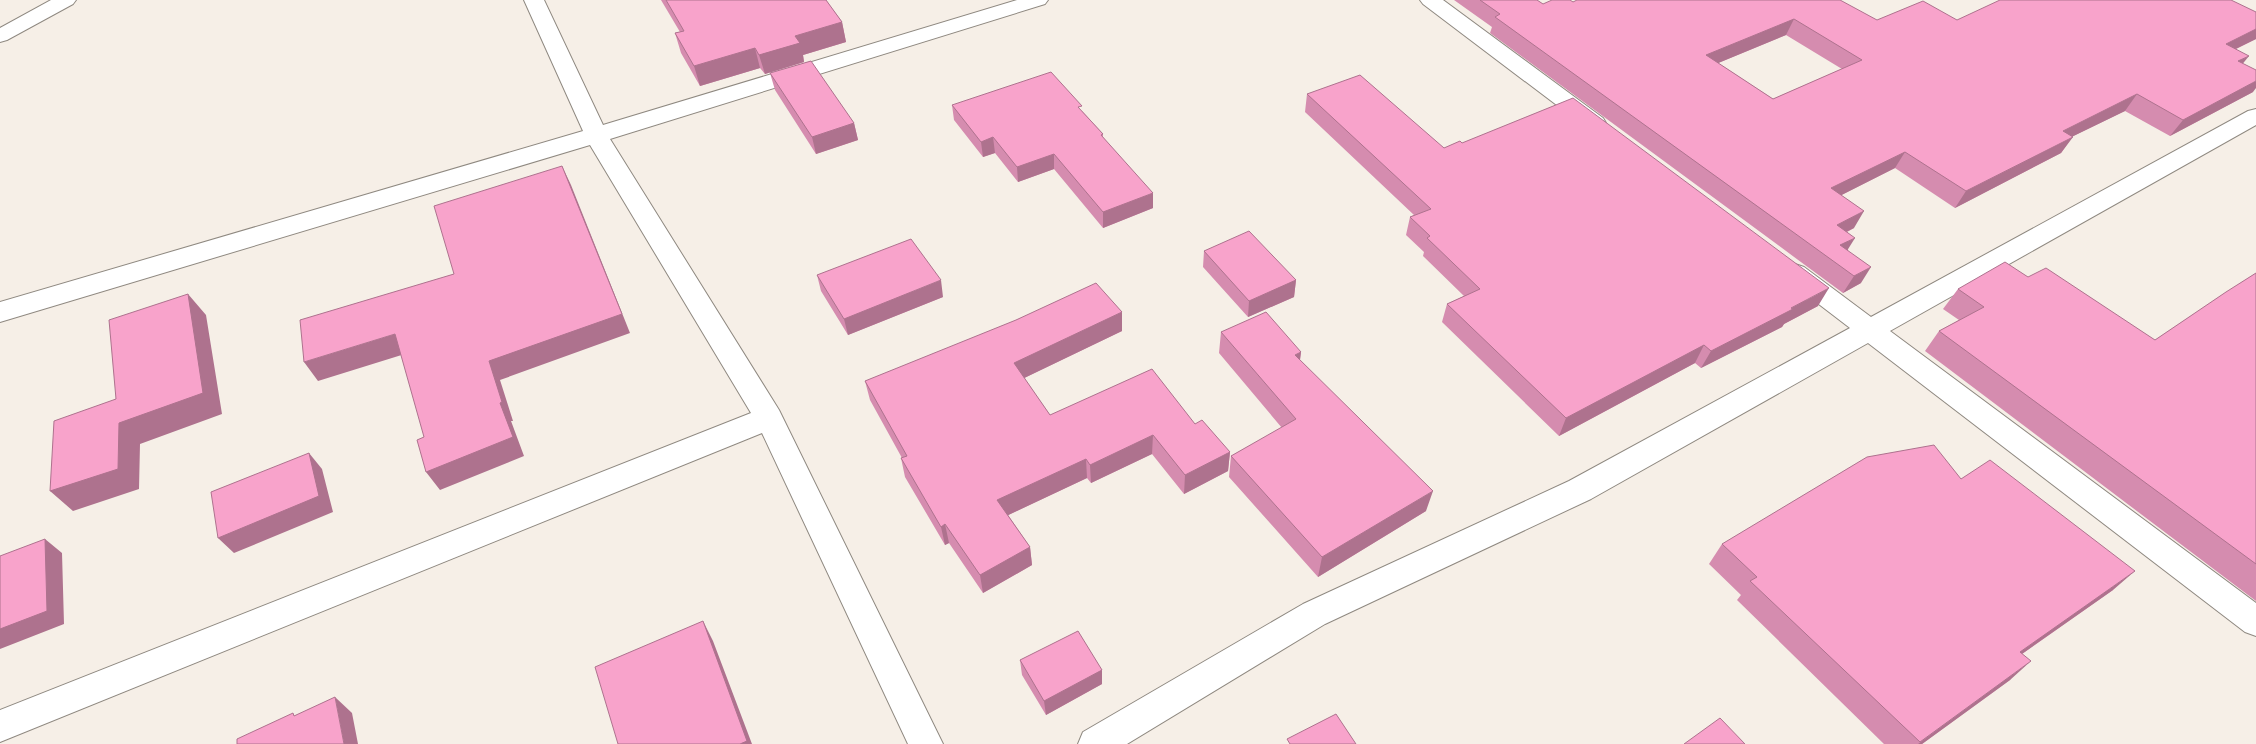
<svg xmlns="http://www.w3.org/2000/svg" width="2256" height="744" viewBox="0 0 2256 744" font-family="'DejaVu Sans',sans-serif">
<rect width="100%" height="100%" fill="#f6efe7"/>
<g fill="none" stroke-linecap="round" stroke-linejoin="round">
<defs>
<path id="street" d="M51 0H76L73 4 7 40 0 42V28Z
M524 0H544L603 125 1017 0H1048L1045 4 610 139 779 410 943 744H908L762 433 0 742V710L751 413 590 145 0 322V302L583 131Z
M1420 0H1443L1603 118 1606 123 1603 128 1595 130 1587 128 1423 4Z
M2256 109V125L1890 331 2256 603V636L2245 632 1868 343 1591 499 1325 624 1127 744H1078L1083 732 1303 604 1569 481 1850 328 1786 279 1782 273 1786 267 1795 264 1804 267 1871 317 2248 111Z"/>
</defs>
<use href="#street" stroke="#8f8981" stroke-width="2"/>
<use href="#street" fill="#fff" fill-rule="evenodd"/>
</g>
<path fill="#d58caf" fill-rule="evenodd" d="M661 0H826L842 22 846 42 803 55 804 62 765 74 760 68 700 86 681 53 675 33 680 32Z
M1454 0H1537L1543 4 1573 2 1877 20H1957L2256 12V39L2236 49 2243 64 2253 92 2170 136 2125 111 2073 136 2061 153 1955 208 1895 168 1841 195 1854 228 1847 232 1848 250 1861 283 1843 293 1490 33 1492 27ZM1786 35 1842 69 1773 99 1718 63Z
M770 73 854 123 858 140 816 154 775 90Z
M1307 94 1444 148 1462 143 1818 306 1784 324 1782 327 1701 368 1695 363 1559 436 1442 322 1447 304 1464 296 1423 256 1424 252 1406 235 1410 217 1414 215 1305 112Z
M952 105 1082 111 1103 134V137L1153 208 1103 228 1054 169 1018 182 995 153 983 157 954 120Z
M1204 251 1296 280 1294 297 1248 317 1203 267Z
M2256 273V601L1925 351 1939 331 1959 320 1943 309 1958 289 2028 277 2155 340Z
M817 275 943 297 848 335 821 291Z
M1122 312V331L1024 378 1050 415 1195 424 1230 452 1228 471 1184 494 1152 454 1091 483 1087 478 1008 515 1030 547 1032 565 983 593 949 543 945 545 905 477 901 458H902L870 400 865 381Z
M1221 332 1301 352 1300 360 1426 511 1318 577 1229 477 1231 456 1282 428 1219 353Z
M1722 544 2113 590 2022 654 2010 680 1922 744H1884L1737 600 1741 595 1709 564Z
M1020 660 1102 670V684L1046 715 1022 675Z"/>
<path fill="#ae728e" d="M1794 19 1786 35 1699 71 1706 55Z
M842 22 846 42 803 55 804 62 765 74 759 55 795 36Z
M2256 29V39L2213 60 2226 44Z
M755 48 760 68 700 86 694 66Z
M2249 56 2236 72 2238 61Z
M2256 81V88L2253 92 2170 136 2183 120Z
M2137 94 2125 111 2051 147 2063 131Z
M854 123 858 140 816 154 812 137Z
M993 137 995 153 983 157 981 142Z
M2073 137 2061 153 1955 208 1966 191Z
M1905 152 1895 168 1822 205 1831 188Z
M1054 154V169L1018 182 1017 167Z
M562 166 571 185 630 333 500 380 513 421H511L524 456 440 490 426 472 500 403 489 361Z
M1153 193V208L1103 228V212Z
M1864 211 1854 228 1828 241 1837 225Z
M1855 238 1845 254 1840 245Z
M1871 267 1861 283 1843 293 1854 276Z
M941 280 943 297 848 335 844 319Z
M1296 280 1294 297 1248 317 1249 301Z
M1829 288 1818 306 1784 324 1782 327 1701 368 1711 351Z
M188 294 206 315 222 414 140 444 139 489 73 511 50 491 119 423Z
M1122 312V331L1016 382 1014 363Z
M395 334 408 353 318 381 304 362Z
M1704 345 1695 363 1559 436 1566 418Z
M1301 352 1298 374 1295 355Z
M1153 435 1152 454 1091 483 1090 465Z
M1230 452 1228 471 1184 494 1185 475Z
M309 453 322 469 333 512 234 553 218 538Z
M1086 459 1087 478 1000 519 997 500Z
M1433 491 1426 511 1318 577 1322 557Z
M945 524 949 543 945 545 941 527Z
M45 539 62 553 64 624 0 649V629Z
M1030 547 1032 565 983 593 980 575Z
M2135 571 2113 590 1999 670 2020 652Z
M703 621 713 641 752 744H740Z
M2031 661 2010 680 1922 744H1918Z
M1102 670V684L1046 715 1044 701Z
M335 697 352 713 358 744H344Z"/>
<path fill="#f8a3cb" stroke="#ae728e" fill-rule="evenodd" d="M666 0H826L842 22 795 36 800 43 759 55 755 48 694 66 675 33 684 31Z
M1480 0H1537L1543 4 1552 0H1570L1573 2 1577 0H1840L1877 20 1923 1 1957 20 2000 0H2231L2256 12V29L2226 44 2249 56 2238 61 2256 70V81L2183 120 2137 94 2063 131 2073 137 1966 191 1905 152 1831 188 1864 211 1837 225 1855 238 1840 245 1871 267 1854 276 1495 17 1500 14ZM1794 19 1862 60 1773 99 1706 55Z
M811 61 854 123 812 137 770 73Z
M1051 72 1082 106 1078 107 1103 134 1101 135 1153 193 1103 212 1054 154 1017 167 993 137 981 142 952 105Z
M1360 75 1444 148 1460 141 1462 143 1573 98 1829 288 1791 308 1793 309 1711 351 1704 345 1566 418 1447 304 1480 289 1427 238 1430 236 1410 217 1431 209 1307 94Z
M562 166 622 314 489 361 502 402 500 403 513 437 426 472 417 440 424 437 395 334 304 362 300 320 454 274 434 206Z
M1249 231 1296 280 1249 301 1204 251Z
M911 239 941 280 844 319 817 275Z
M2005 262 2028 277 2046 268 2155 340 2226 292 2256 273V564L1939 331 1984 307 1958 289Z
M1096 283 1122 312 1014 363 1050 415 1152 369 1195 424 1202 420 1230 452 1185 475 1153 435 1090 465 1086 459 997 500 1030 547 980 575 945 524 941 527 901 458 907 456 865 381 1016 320Z
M188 294 203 393 119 423 118 469 50 491 54 421 116 399 109 320Z
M1266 312 1301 352 1295 355 1433 491 1322 557 1231 456 1296 419 1221 332Z
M1934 445 1961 479 1990 460 2135 571 2020 652 2031 661 1920 742 1750 581 1757 577 1722 544 1867 457Z
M309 453 319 496 218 538 211 492Z
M45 539 47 611 0 629V556Z
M703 621 747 741 740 744H618L595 667Z
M1078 631 1102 670 1044 701 1020 660Z
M335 697 344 744H237V739L293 713 294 716Z
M1336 714 1356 744H1290L1287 739Z
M1720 718 1745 744H1684Z"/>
</svg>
